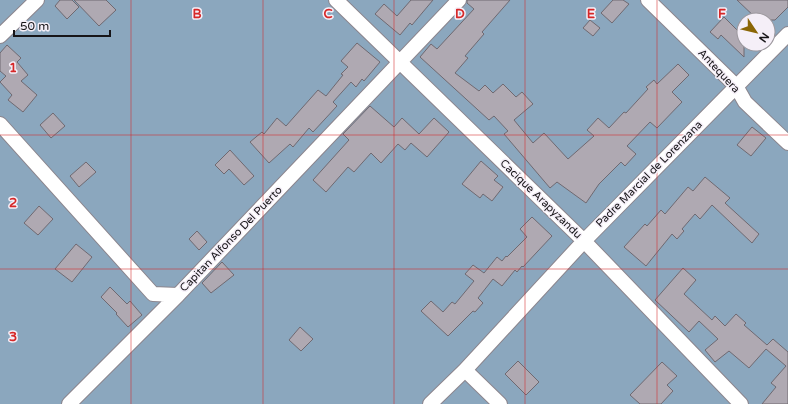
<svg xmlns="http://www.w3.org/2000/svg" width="788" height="404" viewBox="0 0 788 404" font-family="'Varela Round',sans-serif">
<rect width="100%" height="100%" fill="#e8e1eb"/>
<path fill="#8ba7be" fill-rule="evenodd" d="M0 0H788V404H0ZM744 20H768V44H744Z"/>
<path fill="#afa9b2" stroke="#6f6971" d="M60 0H72L79 7 67 19 55 6Z
M74 0H106L116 10 99 26Z
M411 0H433L412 25 410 23 400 35 375 14 384 4 397 16Z
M467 0H510L482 32 484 34 465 56 468 58 455 73 479 91 485 85 493 93 503 84 516 97 522 92 533 104 514 120 533 143 544 133 568 159 594 136 587 130 598 118 609 128 624 112 626 113 648 89 646 87 654 80 657 84 678 64 689 75 672 92 682 102 657 128 650 122 627 146 636 154 625 166 621 162 599 184 586 203 557 182 550 188 504 134 508 131 494 116 489 120 420 57 431 44 437 49 474 9 467 3Z
M613 0H623L629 4 612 23 601 13Z
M737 0H788V7L775 20H758Z
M724 17 738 31 744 25V57L721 35 718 39 710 32Z
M590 20 600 28 593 36 583 28Z
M357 43 380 62 364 81 362 79 356 87 351 82 333 102 337 106 313 132 309 128 293 147 290 144 269 163 250 142 262 132 264 134 277 118 286 126 318 90 326 96 343 75 341 74 348 67 341 61Z
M7 45 21 58 17 62 28 75 21 81 37 95 23 112 8 100 12 95 0 82 6 76 0 71V53Z
M370 106 394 127 402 118 419 134 434 118 449 132 427 157 411 143 405 150 398 144 381 163 371 153 354 172 348 167 326 192 313 180 349 140 343 134Z
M53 113 65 126 51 138 40 125Z
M752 127 766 138 751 156 737 145Z
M230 150 254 176 244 185 229 169 224 174 215 165Z
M481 161 498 176 494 180 503 187 492 201 483 194 480 198 462 184Z
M86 162 96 172 79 187 70 176Z
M705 177 730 198 725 203 759 234 752 243 712 205 700 219 695 214 682 229 684 231 677 239 672 234 646 266 624 247 645 224 647 226 661 210 665 214 688 187 693 191Z
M39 206 53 219 38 235 24 223Z
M532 217 552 236 523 267 522 266 517 272 515 270 502 286 493 279 478 298 483 303 475 312 473 311 448 336 421 311 431 301 443 312 452 302 455 304 474 281 465 274 473 265 484 273 497 257 502 261 506 256 507 257 527 237 520 229Z
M197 231 207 242 199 250 189 239Z
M76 244 92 257 72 282 55 269Z
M222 262 234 275 211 293 202 283Z
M683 268 696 280 684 294 712 320 715 316 725 326 736 314 746 323 744 325 767 345 773 339 788 352V404H762L776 387 771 383 786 366 766 349 749 368 729 351 715 362 705 350 718 339 699 321 689 332 655 300Z
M110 287 127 304 130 301 142 315 128 327 116 314 117 313 101 297Z
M300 327 313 339 301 351 289 340Z
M518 361 539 382 526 395 505 374Z
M662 362 677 376 667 385 673 391 661 404H640L630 395Z"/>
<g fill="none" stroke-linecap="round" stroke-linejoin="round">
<defs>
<path id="minor" d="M336 0 584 241 741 404
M648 0 736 86 745 102 788 143
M0 36 37 0
M0 124 153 294 178 295 459 0
M465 370 500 404
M69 404 178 295
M430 404 465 370 584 241 788 34"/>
</defs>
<use href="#minor" stroke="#8b858d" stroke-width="16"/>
<use href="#minor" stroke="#fff" stroke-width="14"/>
</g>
<path fill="none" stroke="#d62828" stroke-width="1" stroke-opacity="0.55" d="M131 0V404M263 0V404M394 0V404M525 0V404M657 0V404M0 135H788M0 269H788"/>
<g text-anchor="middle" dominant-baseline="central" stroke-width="3" stroke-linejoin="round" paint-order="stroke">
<g font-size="11" fill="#171518" stroke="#f5eff8">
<text transform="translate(719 71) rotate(47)">Antequera</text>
<text transform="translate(649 174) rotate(-45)">Padre Marcial de Lorenzana</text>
<text transform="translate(541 199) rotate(44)">Cacique Arapyzandu</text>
<text transform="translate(231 239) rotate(-46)">Capitan Alfonso Del Puerto</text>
</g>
</g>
<g font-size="13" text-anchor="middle" font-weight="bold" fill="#d62828" stroke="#f5eff8" stroke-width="3" stroke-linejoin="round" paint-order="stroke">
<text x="197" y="18">B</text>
<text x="328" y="18">C</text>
<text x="460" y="18">D</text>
<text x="591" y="18">E</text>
<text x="722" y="18">F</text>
<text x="13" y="72">1</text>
<text x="13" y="207">2</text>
<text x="13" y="341">3</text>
</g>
<g transform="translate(756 32) rotate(125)"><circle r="19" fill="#f5eff8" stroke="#9c989e"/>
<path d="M0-3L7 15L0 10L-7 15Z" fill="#8b6606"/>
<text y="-6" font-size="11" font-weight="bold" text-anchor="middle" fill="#171518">N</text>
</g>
<path d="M14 30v6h96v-6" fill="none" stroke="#171518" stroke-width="2"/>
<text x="20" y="30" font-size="12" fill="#171518" stroke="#f5eff8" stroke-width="3" paint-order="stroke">50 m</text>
</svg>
